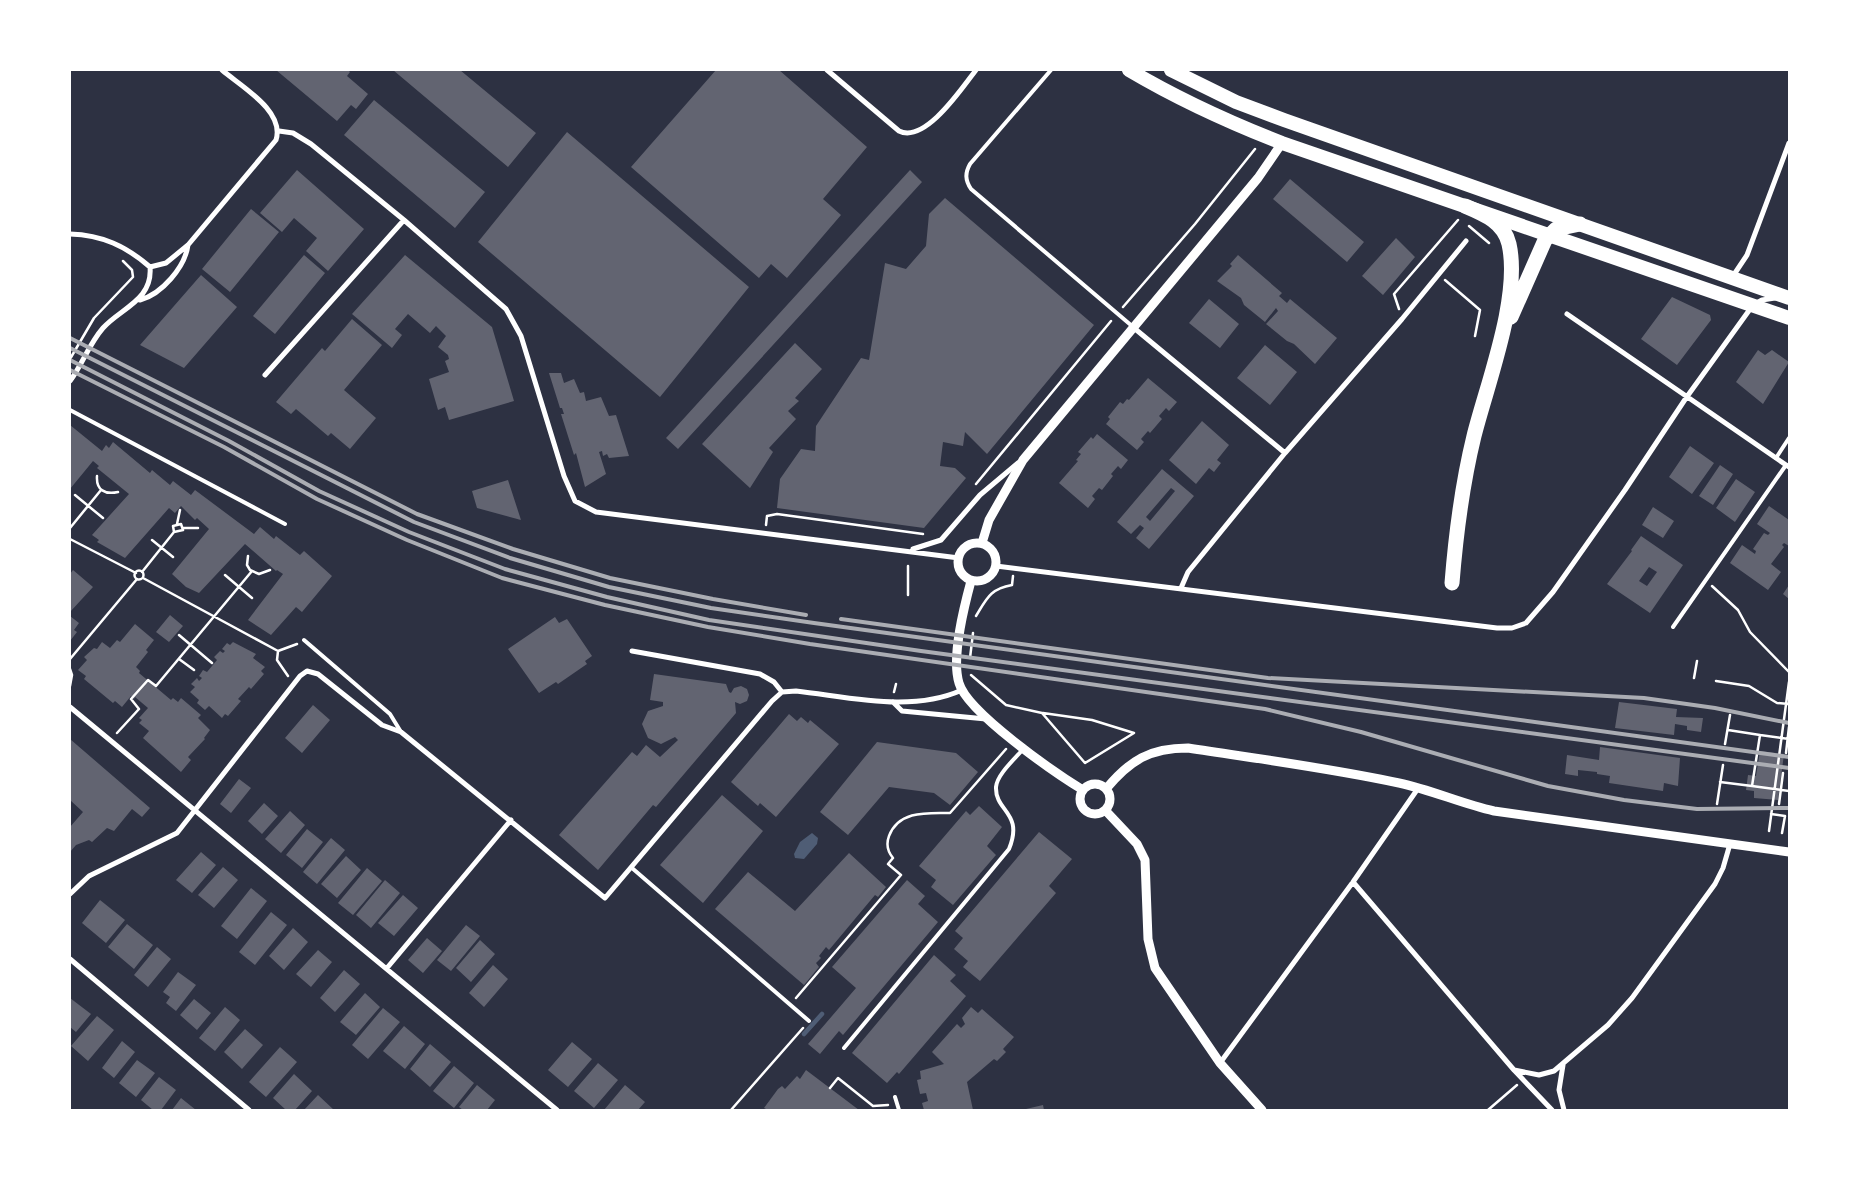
<svg xmlns="http://www.w3.org/2000/svg" width="1859" height="1180" viewBox="0 0 1859 1180" font-family="'Fira Sans Condensed',sans-serif">
<rect width="100%" height="100%" fill="#2d3142"/>
<path fill="#4f5d75" d="M812 833 818 838 817 844 804 859 795 858 794 854 800 842Z"/>
<g fill="none" stroke-linecap="round" stroke-linejoin="round">
<path stroke="#4f5d75" stroke-width="4.5" d="M804 1034 822 1014"/>
</g>
<path fill="#626471" fill-rule="evenodd" d="M276 70H348L350 72 347 76 368 94 356 109 351 105 337 121Z
M393 70H460L536 133 508 167Z
M716 70H779L867 147 823 199 841 215 787 278 771 264 759 278 631 167Z
M374 100 485 192 455 228 344 135Z
M567 132 749 287 660 397 478 242Z
M297 170 364 229 328 271 306 251 317 238 294 218 282 232 260 213Z
M910 170 922 182 678 449 666 438Z
M1290 179 1364 242 1347 262 1273 199Z
M945 198 1094 325 987 454 965 432 963 446 943 442 940 466 955 468 966 478 924 528 777 508 780 479 801 449 815 451 816 426 861 358 869 360 885 263 906 269 926 246 929 214Z
M251 209 279 232 230 292 202 269Z
M1396 238 1415 257 1383 295 1362 276Z
M304 255 325 273 275 334 253 316Z
M405 255 492 327 514 401 449 420 445 407 438 410 429 379 449 372 445 361 449 359 448 355 438 347 446 336 436 326 430 333 408 314 395 329 402 335 392 348 352 314Z
M1238 255 1282 293 1279 296 1287 303 1290 299 1337 338 1315 364 1294 344 1287 341 1266 324 1278 311 1276 308 1265 322 1244 305 1241 298 1217 281 1232 266 1230 264Z
M201 275 237 307 184 368 140 345Z
M1672 297 1710 315 1711 320 1677 365 1641 339Z
M1209 299 1239 324 1220 348 1189 323Z
M352 319 382 345 344 390 376 418 350 449 331 433 328 436 296 409 291 414 276 402 322 348 325 351Z
M795 343 822 369 795 398 799 401 788 411 796 419 769 448 773 452 750 488 702 444Z
M1265 345 1297 372 1270 405 1237 378Z
M1758 350 1765 355 1772 350 1789 362 1763 404 1736 382Z
M549 373H561L564 383 574 379 580 393 584 392 586 401 601 397 609 416 616 415 629 456 609 458 607 454 603 456 602 451 599 452 606 474 585 487 576 453 574 455 561 414H564L562 408H560Z
M1148 378 1177 402 1169 411 1166 408 1159 416 1162 419 1150 433 1148 431 1141 439 1144 442 1137 450 1106 424 1110 419 1108 417 1120 402 1123 404 1127 399 1129 400Z
M1202 421 1229 445 1217 460 1221 463 1214 472 1209 468 1196 484 1169 460Z
M70 425 102 451 106 445 109 448 113 442 150 473 152 470 170 485 173 481 191 495 195 490 254 534 260 527 274 539 276 536 300 555 304 551 332 576 302 612 296 607 271 635 248 620 283 574 277 570 276 571 245 544 199 593 186 587 172 574 209 529 197 518 195 520 181 506 175 513 169 508 125 558 97 542 99 540 92 535 129 494 97 468 99 466 93 461 70 489Z
M1097 434 1128 460 1121 469 1118 466 1111 474 1113 476 1102 490 1099 488 1092 496 1095 499 1088 508 1059 483 1078 461 1076 460 1081 454 1078 452 1091 437 1093 439Z
M1690 446 1714 463 1692 494 1669 477Z
M1720 465 1733 474 1713 505 1699 496Z
M1162 469 1194 496 1149 549 1136 538 1144 528 1140 525 1131 534 1117 522ZM1171 488 1175 491 1150 521 1146 517Z
M1736 479 1755 492 1735 522 1716 508Z
M508 480 521 520 477 508 472 491Z
M1769 506 1789 520V546L1784 543 1782 545 1784 547 1771 564 1781 572 1768 590 1730 563 1742 545 1755 554 1756 551 1753 549 1764 533 1768 535 1770 533 1757 524Z
M1653 507 1674 521 1663 538 1642 525Z
M1641 536 1683 565 1650 613 1607 584 1632 551 1631 550ZM1649 567 1657 572 1647 586 1639 581Z
M73 570 93 587 70 612V574Z
M1789 585V599L1783 594Z
M170 615 183 626 169 642 156 632Z
M70 616 79 623 74 630 77 632 70 641Z
M555 617 559 623 567 619 592 656 585 661 587 664 558 684 556 682 539 693 508 649Z
M135 624 154 640 146 650 148 652 136 667 140 671 139 673 171 700 173 698 178 702 181 698 201 715 198 718 210 730 204 738 205 739 188 757 191 760 181 772 143 738 149 731 139 723 142 720 139 718 148 708 135 697 134 699 131 696 122 707 115 701 113 703 84 679 86 676 78 670 87 660 84 657 94 648 97 649 102 642 110 648 117 640 120 642Z
M233 642 256 654 253 658 265 667 261 671 264 674 251 689 249 687 238 699 241 701 228 716 225 714 222 718 209 706 205 710 197 703 199 700 190 692 195 687 191 684 197 678 199 681 202 678 199 676 203 670 207 672 217 660 214 657 220 651 223 653 225 651 222 649 227 643 230 645Z
M654 674 726 684 729 692 731 693 734 688 741 686 747 689 749 695 747 701 740 704 735 702 736 713 656 807 653 805 598 870 559 835 632 752 637 756 646 745 660 757 678 740 675 737 661 744 648 738 642 724 648 711 663 706V702L650 700Z
M1619 702 1677 709 1676 717 1703 718 1701 732 1687 730V726L1675 724 1674 735 1615 728Z
M313 705 330 720 302 753 285 738Z
M789 714 797 721 801 717 808 723 810 720 839 744 776 817 760 803 758 806 731 782Z
M70 739 150 808 142 817 132 809 114 831 107 828 92 842 89 840 76 845 70 852V827L83 812 70 800Z
M877 742 956 753 978 772 950 805 934 793 889 787 848 835 820 812Z
M1600 747 1680 758 1678 786 1664 783 1663 791 1609 783 1610 776 1597 774V772L1578 770V776L1565 774 1567 755 1599 760Z
M1760 751 1784 754 1778 800 1754 798V791L1746 790 1748 775 1756 776Z
M239 779 251 788 231 813 220 804Z
M722 795 763 831 703 903 660 865Z
M264 803 278 816 262 834 248 821Z
M979 806 1002 827 987 846 996 855 953 905 931 887 936 880 919 866 966 811 970 815Z
M290 811 305 825 281 853 265 839Z
M307 829 323 842 302 868 286 855Z
M1039 832 1072 859 1049 886 1056 893 980 981 963 967 968 961 954 949 963 938 955 931Z
M331 838 345 850 317 884 303 872Z
M201 852 216 865 192 893 176 880Z
M849 853 886 887 878 897 875 895 829 950 826 947 819 956 821 958 816 963 819 967 804 985 715 909 748 872 795 911Z
M346 856 361 870 337 898 321 884Z
M223 867 238 880 214 908 198 895Z
M367 868 382 881 353 915 338 903Z
M385 880 400 893 371 928 356 915Z
M907 880 925 896 918 904 938 922 843 1035 839 1031 820 1054 808 1044 856 988 832 967Z
M251 888 267 901 237 939 221 926Z
M403 895 418 908 394 936 378 923Z
M100 900 125 920 106 943 82 923Z
M271 912 287 925 255 965 239 952Z
M127 924 153 945 134 969 108 947Z
M466 925 480 936 451 971 437 960Z
M293 928 308 942 284 970 269 956Z
M427 938 442 951 423 973 408 960Z
M480 940 495 954 471 982 456 968Z
M157 947 171 959 148 987 134 975Z
M318 950 332 962 311 987 296 974Z
M934 955 956 975 950 981 966 996 899 1074 897 1072 887 1083 852 1053Z
M493 965 508 979 484 1007 469 993Z
M344 970 360 984 335 1012 320 998Z
M178 972 196 985 176 1011 166 1003 170 997 163 992Z
M365 993 380 1007 356 1035 340 1022Z
M70 998 91 1014 76 1032 70 1027Z
M194 999 211 1013 197 1030 180 1015Z
M225 1007 240 1020 215 1051 199 1038Z
M971 1007 978 1013 982 1009 1014 1037 1003 1049 1006 1052 997 1061 994 1059 967 1082 973 1110H924L922 1103 928 1101 926 1093 920 1094 917 1080 921 1079 920 1071 944 1064 932 1052 957 1024 961 1028 965 1024 962 1018Z
M383 1008 400 1022 368 1059 352 1045Z
M97 1016 114 1030 88 1061 71 1046Z
M404 1026 425 1044 405 1069 383 1051Z
M245 1029 263 1045 242 1069 224 1052Z
M122 1041 135 1052 114 1078 102 1068Z
M572 1042 592 1059 568 1087 548 1070Z
M430 1044 451 1062 430 1087 410 1069Z
M280 1047 297 1062 266 1097 249 1082Z
M137 1060 155 1073 136 1097 119 1083Z
M598 1063 618 1080 594 1108 574 1091Z
M454 1066 474 1083 454 1108 433 1091Z
M806 1070 859 1110H768L764 1108 778 1089 782 1086 785 1089 797 1076 800 1079Z
M294 1074 312 1091 295 1110H286L273 1098Z
M159 1077 176 1090 161 1110H153L141 1100Z
M477 1085 495 1100 487 1110H463L459 1107Z
M625 1085 645 1102 638 1110H604Z
M318 1095 334 1110H304Z
M181 1098 196 1110H172Z
M1043 1105 1044 1110H1026V1109Z"/>
<g fill="none" stroke-linecap="round" stroke-linejoin="round">
<path stroke="#fff" stroke-width="2.5" d="M1469 226 1489 243
M1445 280 1480 310 1475 336
M1123 307 1195 224 1255 149
M1399 309 1394 294 1458 220
M70 359 94 318 133 277 132 270 123 261
M97 476C96 490 105 495 118 492
M976 484 1111 321
M75 495 103 518
M177 524 180 510
M766 525 767 516 777 514 923 534
M70 528 101 490
M183 528H198
M70 539 136 573
M152 540 173 557
M248 556 247 565 250 570 259 574 270 570
M908 566V595
M134.5 575a4.5 4.5 0 1 1 9 0a4.5 4.5 0 1 1-9 0Z
M142 572 174 532 173 526 181 524 183 530 174 532
M225 575 252 598
M143 578 278 651 297 644
M1712 586 1738 610 1750 632 1789 672
M976 616C987 598 990 589 1012 585L1013 576
M179 635 212 663
M278 651 277 660 288 676
M970 658 973 633
M70 659 137 579
M179 659 194 670
M70 669 72 675 70 686
M971 675 1006 705 1042 713 1085 763 1134 733
M1694 678 1697 661
M1716 681 1749 686 1777 703 1789 704
M894 692 896 684
M1043 713 1092 720 1134 733
M1728 730 1760 735
M117 733 139 709 131 699 148 680 156 686 252 571
M1725 744 1730 715
M1786 753 1789 727
M1720 782 1752 786
M1789 791 1752 786 1760 735 1789 739
M1717 804 1723 765
M1779 804 1783 773
M1771 814 1785 816 1782 833
M1769 831 1789 682
M796 998 901 875 888 864 893 858C888 852 886 844 889 836 899 810 928 813 950 813L1006 749
M830 1088 838 1078 873 1106 888 1105
M731 1110 803 1028
M1488 1110 1517 1085"/>
<path stroke="#fff" stroke-width="4" d="M1051 70 970 164C965 173 965 180 971 189L1132 326
M70 410 285 524
M1776 458 1789 438
M1673 627 1786 465
M304 640 390 714 401 732
M632 868 809 1021
M844 1048 1009 849C1024 812 995 812 996 787 997 774 1016 758 1024 748
M895 1097 899 1110"/>
<path stroke="#fff" stroke-width="5" d="M827 70 899 131C925 144 962 88 976 70
M279 131 293 133 311 144 404 220 506 309 521 336 564 476 575 501 596 512 959 558
M70 234C102 235 126 246 150 267
M150 267 166 263 188 245 276 140C285 111 242 87 222 70
M1733 276 1747 255 1789 143
M140 300C162 294 185 267 188 245
M1567 314 1789 467
M1134 328 1285 453
M265 375 404 220
M70 381C82 365 89 344 103 328 121 308 153 300 150 267
M913 549 941 540 980 495 1018 463
M996 566 1497 628H1512L1526 623 1553 592 1625 490 1686 398 1753 305 1762 300 1775 298
M1181 588 1188 572 1285 453 1402 319 1466 241
M632 651 760 674 774 682 782 692 796 691C850 697 911 713 962 690
M893 702 902 711 986 719
M70 707 557 1110
M1353 882 1514 1070 1552 1110
M70 894 89 876 177 833 300 676 307 671 318 674 382 725 401 732 605 898 772 701 782 692
M70 959 249 1110
M387 968 511 820
M1220 1063 1353 882 1419 787
M1563 1065 1559 1090 1564 1110
M1514 1070 1539 1075 1554 1071 1608 1025 1632 998 1715 884 1723 868 1730 844"/>
<path stroke="#fff" stroke-width="9" d="M958 562a19 19 0 1 1 38 0a19 19 0 1 1-38 0Z
M982 543 989 520 1023 460 1258 178 1282 143
M971 581C964 607 951 657 959 683 967 712 1055 773 1083 790
M1080 799a15 15 0 1 1 30 0a15 15 0 1 1-30 0Z
M1106 789C1130 760 1150 748 1188 748 1259 759 1330 768 1399 783 1432 790 1462 804 1494 811L1789 852
M1105 810 1137 844 1145 860 1148 939 1155 968 1220 1063 1262 1110"/>
<path stroke="#fff" stroke-width="14" d="M1129 70C1178 99 1228 122 1282 143L1789 318
M1171 70 1236 102 1284 120 1789 298"/>
<path stroke="#fff" stroke-width="15" d="M1511 317 1545 240 1556 229 1580 224
M1452 583C1456 533 1462 485 1474 436 1487 384 1521 297 1509 244 1504 222 1484 214 1465 206"/>
<path stroke="#abadb3" stroke-width="4" d="M70 338 417 514 513 549 610 578 713 599 806 615
M70 348 414 522 510 558 609 587 711 608 814 623 1789 757
M70 360 229 441 319 491 409 532 505 569 607 597 709 620 921 651 1789 768
M70 370 224 447 317 499 407 540 502 578 605 605 708 627 810 644 1265 709 1361 732 1548 786 1624 800 1697 809 1789 808
M841 619 1268 678 1644 698 1715 708 1789 723"/>
</g>
<rect width="1859" height="1180" fill="none" stroke="#ffffff" stroke-width="142"/>
</svg>
